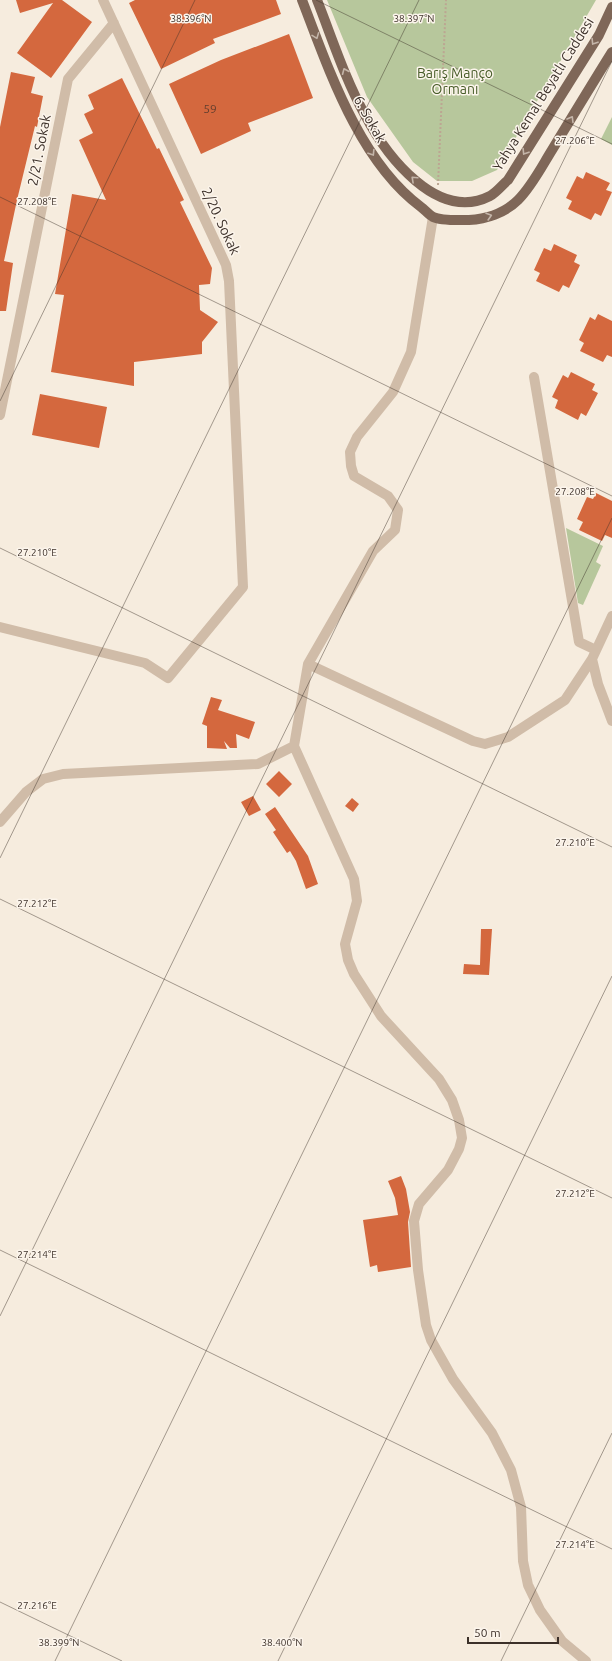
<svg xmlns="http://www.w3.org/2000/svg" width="612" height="1661" viewBox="0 0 612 1661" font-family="Ubuntu,sans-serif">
<rect width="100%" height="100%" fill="#f6ecde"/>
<path fill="#b7c79c" d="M327 0H596L497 170 472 181H437L413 162 367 97Z
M612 117V145L601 139Z
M566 528 603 546 596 562 601 565 583 605 578 603Z"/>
<path fill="#d4683e" d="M16 0H62L92 22 51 78 17 53 53 3 20 13Z
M135 0H276L281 14 213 39 215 43 161 69 129 3Z
M289 34 313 98 248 123 251 131 201 154 169 84 221 60Z
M11 72 35 77 31 93 43 96 37 127 35 126 17 200 4 261 13 263 6 311H0V127Z
M122 78 157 149 159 148 184 200 180 202 212 268 210 284 199 285 200 310 218 322 202 342V354L134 362V386L51 372 64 295 55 294 72 194 106 200 79 140 93 133 84 114 94 109 88 95Z
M586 172 610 183 606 190 612 192 601 216 595 213 591 220 568 209 572 201 566 198 577 176 583 179Z
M554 244 577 255 574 262 580 265 569 288 563 285 559 292 536 281 540 273 534 270 544 248 551 251Z
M598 314 612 321V357L607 355 603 362 580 351 584 343 579 340 590 317 595 320Z
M571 372 595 384 592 390 598 393 586 416 581 413 578 420 555 408 558 400 552 397 563 375 568 378Z
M40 394 107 407 99 448 32 435Z
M596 493 612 501V538L605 535 602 541 579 530 583 522 577 519 587 497 593 499Z
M211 697 222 700 218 710 255 722 249 739 236 734 237 748H230L224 741 227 749 207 748V726L202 724Z
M279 771 292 784 279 797 266 784Z
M253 796 261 810 249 816 241 802Z
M352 798 359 804 353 812 345 806Z
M275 807 308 856 318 884 306 889 296 861 290 851 287 853 273 832 276 830 265 814Z
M481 929H492L489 975 463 974 464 964 480 965Z
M401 1176 406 1189 410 1212 408 1222 411 1267 378 1272 377 1265 370 1267 363 1220 398 1215 395 1198 388 1181Z"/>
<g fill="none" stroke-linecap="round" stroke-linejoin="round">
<path stroke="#bca692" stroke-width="2" stroke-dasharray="2 2" stroke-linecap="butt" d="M438 185 446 0"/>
<path stroke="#d0bca8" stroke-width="10" d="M534 377 579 642 596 650
M0 415 68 79 114 23
M612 616 592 659 598 684 612 721
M0 627 145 663 168 678 243 587 229 281 226 265 103 0
M308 664 473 741 485 744 508 737 565 700 592 659
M294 746 354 879 357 901 345 944 348 960 354 974 381 1016 439 1079 452 1100 459 1120 462 1138 459 1149 448 1170 419 1204 414 1221 418 1270 426 1325 431 1340 453 1379 492 1433 511 1470 521 1507 523 1561 528 1585 540 1610 562 1641 586 1661
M0 822 26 792 43 779 63 774 258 764 294 746 308 664 373 551 395 530 398 510 388 496 354 476 351 466 350 452 357 437 393 392 411 352 433 217"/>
<path stroke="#7f6758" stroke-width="10" d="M302 0C329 70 359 161 421 207 425 210 429 215 433 217 441 221 460 220 469 220 486 219 505 213 518 200 532 186 542 166 552 150 572 117 592 84 612 52
M317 0C332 38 345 79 365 115 386 155 437 223 490 196 497 192 502 185 508 180L599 35 612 7"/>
</g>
<defs><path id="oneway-chevron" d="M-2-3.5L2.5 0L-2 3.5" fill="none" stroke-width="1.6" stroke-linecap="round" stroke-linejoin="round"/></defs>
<g stroke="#c4b5a9">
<use href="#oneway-chevron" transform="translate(316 36) rotate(69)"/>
<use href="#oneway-chevron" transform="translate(594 42) rotate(122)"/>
<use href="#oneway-chevron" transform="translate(345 71) rotate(-113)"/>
<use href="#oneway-chevron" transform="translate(571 119) rotate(-59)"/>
<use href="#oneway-chevron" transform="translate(525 152) rotate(122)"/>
<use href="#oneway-chevron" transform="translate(372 153) rotate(58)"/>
<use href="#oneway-chevron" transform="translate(414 179) rotate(-137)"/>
<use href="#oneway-chevron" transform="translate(489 216) rotate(-17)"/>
</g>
<path fill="none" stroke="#3c3029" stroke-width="1" stroke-opacity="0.45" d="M316 0 612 144M0 197 612 496M0 401 195 0M0 548 612 847M0 858 419 0M0 899 612 1198M0 1250 612 1549M0 1316 612 61M0 1602 122 1661M55 1661 612 518M278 1661 612 976M501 1661 612 1433"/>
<g text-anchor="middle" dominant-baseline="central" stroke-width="3" stroke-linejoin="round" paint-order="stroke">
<g font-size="12" fill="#623e2e">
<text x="210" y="108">59</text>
</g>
<g font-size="14" fill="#485d29" stroke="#fcf5ec">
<text x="455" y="73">Barış Manço<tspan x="455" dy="16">Ormanı</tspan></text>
</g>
<g font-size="14" fill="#3c3029" stroke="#fcf5ec">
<text transform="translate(543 94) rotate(-58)">Yahya Kemal Beyatlı Caddesi</text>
<text transform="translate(370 119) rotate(61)">6. Sokak</text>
<text transform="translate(39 150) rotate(-79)">2/21. Sokak</text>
<text transform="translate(221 221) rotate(65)">2/20. Sokak</text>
</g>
</g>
<g font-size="10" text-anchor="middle" fill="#3c3029" stroke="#fcf5ec" stroke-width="3" stroke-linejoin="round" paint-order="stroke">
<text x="191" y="22">38.396°N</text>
<text x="414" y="22">38.397°N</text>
<text x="575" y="144">27.206°E</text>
<text x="37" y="205">27.208°E</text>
<text x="575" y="495">27.208°E</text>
<text x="37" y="556">27.210°E</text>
<text x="575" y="846">27.210°E</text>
<text x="37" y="907">27.212°E</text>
<text x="575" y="1197">27.212°E</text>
<text x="37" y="1258">27.214°E</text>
<text x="575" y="1548">27.214°E</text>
<text x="37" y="1609">27.216°E</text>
<text x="59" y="1646">38.399°N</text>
<text x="282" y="1646">38.400°N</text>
</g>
<path d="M468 1637v6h90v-6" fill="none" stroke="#3c3029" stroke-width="2"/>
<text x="474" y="1637" font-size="12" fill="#3c3029" stroke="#fcf5ec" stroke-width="3" paint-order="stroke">50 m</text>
</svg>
